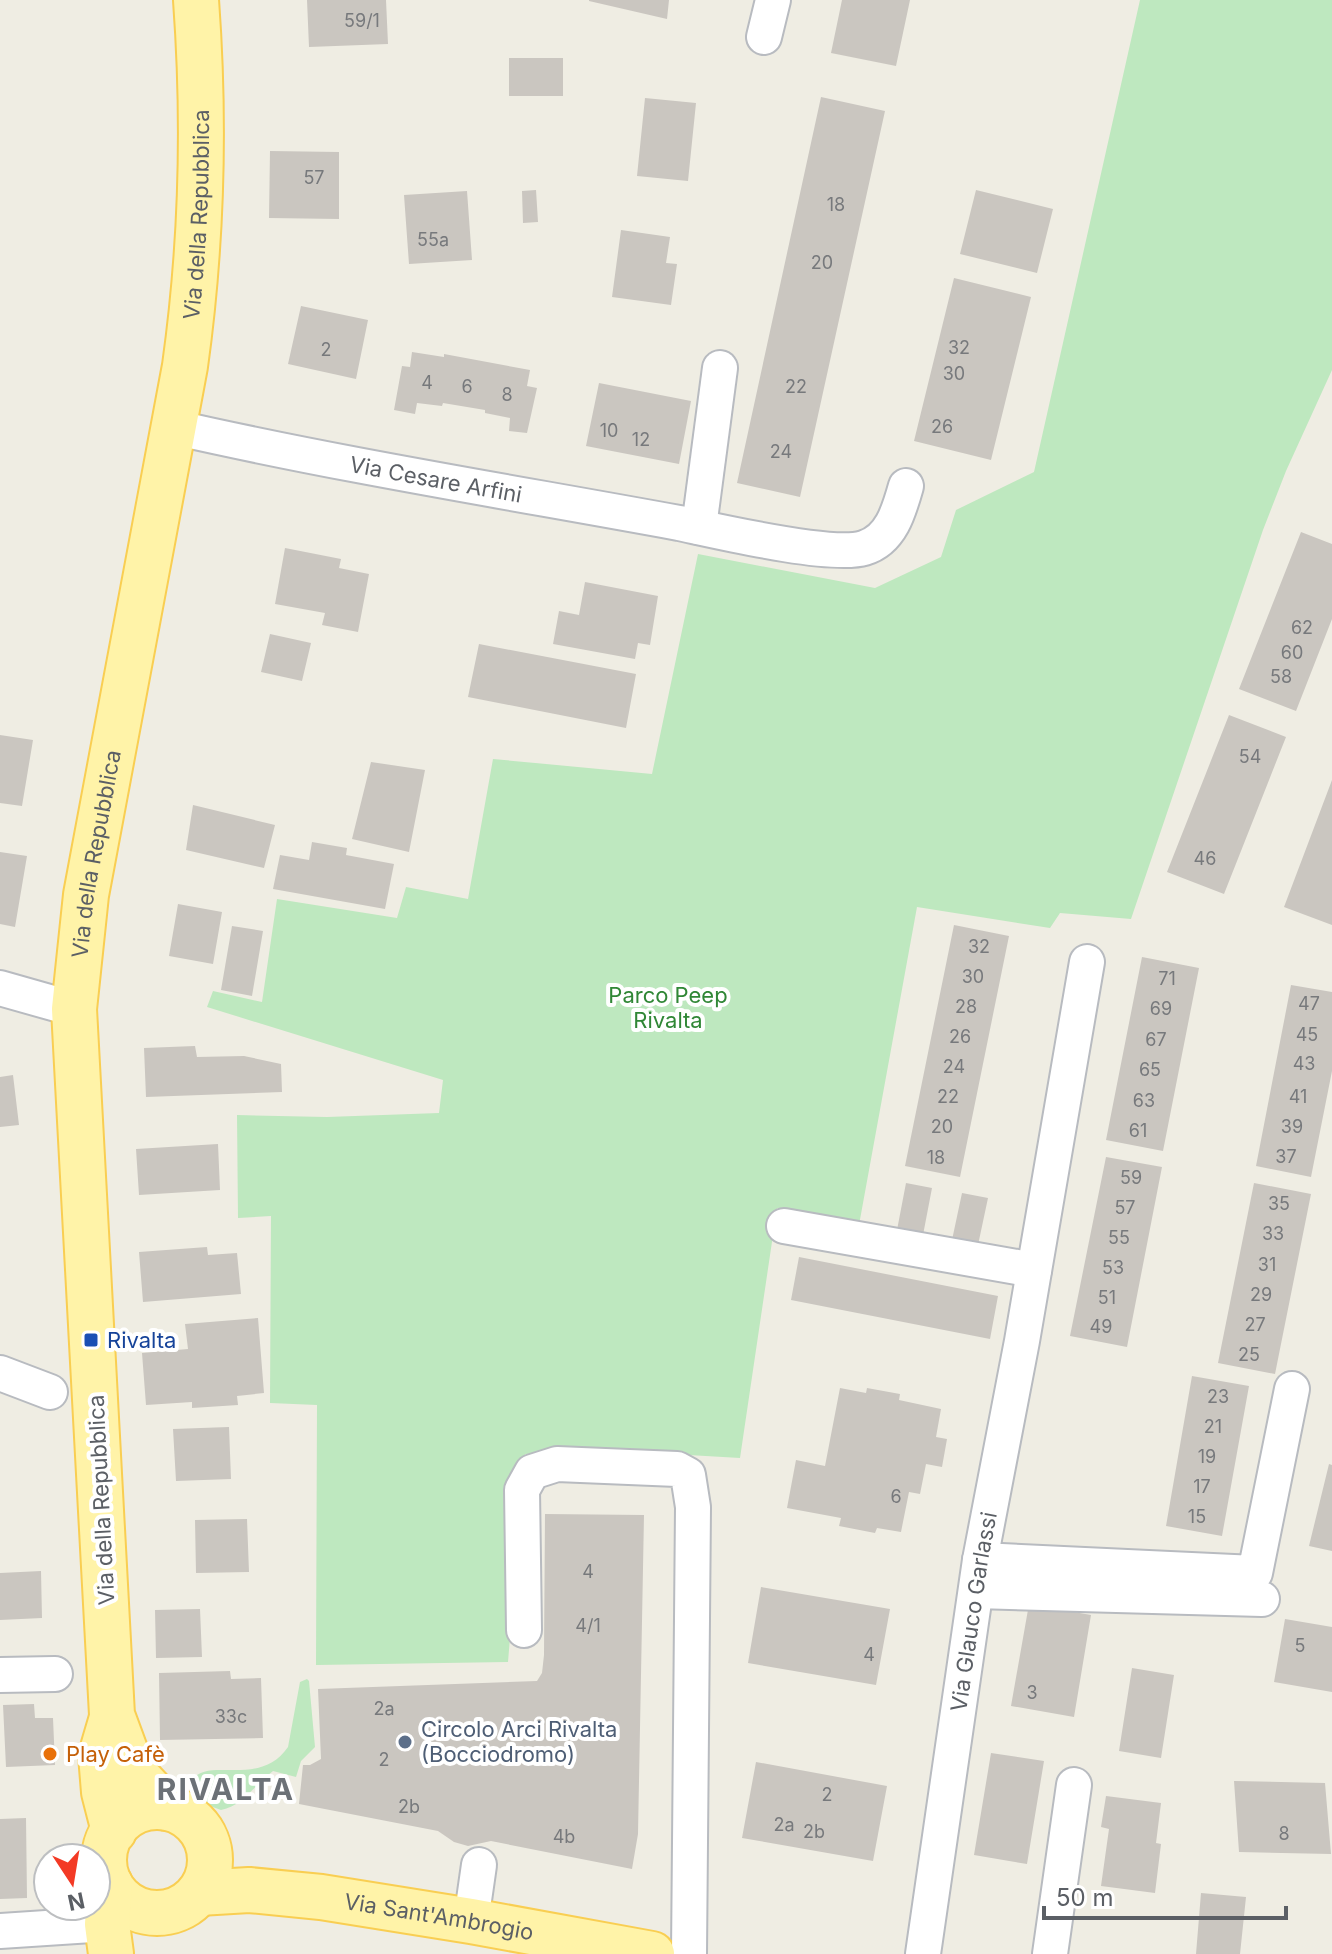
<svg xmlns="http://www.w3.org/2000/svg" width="1332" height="1954" viewBox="0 0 1332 1954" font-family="Inter,sans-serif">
<rect width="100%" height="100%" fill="#efede3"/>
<path fill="#bee8bf" d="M1140 0H1332V370L1286 471 1263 530 1131 919 1060 913 1050 928 917 907 859 1225 777 1208 740 1458 620 1451 525 1454 508 1662 316 1665 317 1405 270 1403 271 1216 238 1218 237 1115 327 1117 439 1113 443 1080 207 1007 213 991 262 1002 277 899 397 918 406 887 468 899 493 759 652 774 698 554 875 588 941 557 956 510 1034 472Z
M307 1679 309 1681 315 1747 301 1761 296 1777 273 1771C254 1785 244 1805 221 1810L199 1802 189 1787C200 1750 257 1792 288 1747L300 1682Z"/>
<path fill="#cac6c0" d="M307 0H386L388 44 309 47Z
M589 0H669L667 19 589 1Z
M842 0H910L896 66 831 53Z
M509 58H563V96H509Z
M821 97 885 111 800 497 737 483Z
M645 98 696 103 688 181 637 176Z
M270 151 339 152V219L269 218Z
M536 190 538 222 523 223 522 191Z
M976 190 1053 209 1037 273 960 254Z
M467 191 472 260 409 264 404 195Z
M621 230 670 237 666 263 677 264 671 305 612 297Z
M954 278 1031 297 991 460 914 441Z
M301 306 368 320 356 379 288 364Z
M412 352 444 357V354L530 370 527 386 537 388 527 433 509 431 510 418 485 413V410L443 403 442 406 417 403 415 414 394 410 402 366 410 367Z
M599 383 691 401 679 464 586 446Z
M1301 532 1332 544V619L1296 711 1239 689Z
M285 548 341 559 339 568 369 574 358 632 322 625 325 613 275 604Z
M585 582 658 596 650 645 638 643 635 659 553 644 559 611 579 615Z
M270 634 311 643 302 681 261 672Z
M479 644 636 674 626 728 468 697Z
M1229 715 1286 737 1224 894 1167 872Z
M0 735 33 740 22 806 0 803Z
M371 762 425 770 409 852 352 839Z
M1332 780V925L1284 907Z
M193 805 275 825 264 868 186 850Z
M312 842 347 848 346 855 394 864 385 909 273 889 280 855 309 860Z
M0 852 27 856 15 927 0 924Z
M178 904 222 912 213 964 169 956Z
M954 925 1009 936 960 1177 905 1166Z
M232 926 263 931 252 996 221 990Z
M1142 957 1199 968 1163 1151 1106 1140Z
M1291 985 1332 992V1071L1311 1177 1256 1166Z
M195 1046 197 1057 244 1056 281 1064 282 1092 146 1097 144 1048Z
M13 1075 19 1125 0 1127V1077Z
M218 1144 220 1190 139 1195 136 1149Z
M1106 1157 1162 1167 1127 1347 1070 1336Z
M906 1183 932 1188 923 1235 897 1230Z
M1254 1183 1311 1194 1275 1374 1218 1363Z
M962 1193 988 1198 978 1245 952 1240Z
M207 1247 208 1255 237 1253 241 1294 143 1302 139 1252Z
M799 1257 998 1296 990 1339 791 1300Z
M258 1318 264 1393 237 1396 238 1405 192 1408V1402L146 1405 142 1353 188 1349 185 1324Z
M1192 1376 1249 1386 1222 1536 1166 1526Z
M840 1388 866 1393 867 1388 900 1394 899 1400 941 1409 936 1437 947 1439 942 1467 926 1464 920 1494 909 1492 901 1532 877 1528 875 1533 839 1526 841 1518 787 1508 796 1460 825 1466Z
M229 1427 231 1479 176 1481 173 1429Z
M1329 1464 1332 1465V1551L1309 1546Z
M545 1514 644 1515 638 1834 632 1869 491 1841 468 1846 454 1842 438 1831 299 1804 303 1765H310L321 1759 318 1689 537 1681 542 1673 544 1655Z
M247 1519 249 1572 196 1573 195 1520Z
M41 1571 42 1618 0 1620V1573Z
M761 1587 890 1609 876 1685 748 1663Z
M1029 1604 1091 1615 1074 1717 1011 1706Z
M200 1609 202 1657 156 1658 155 1610Z
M1285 1619 1332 1627V1692L1274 1682Z
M1132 1668 1174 1675 1161 1758 1119 1751Z
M230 1671 231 1679 261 1678 263 1738 160 1740 159 1673Z
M34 1704 35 1718H53L55 1765 6 1767 3 1705Z
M991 1753 1044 1761 1027 1864 974 1855Z
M756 1762 887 1786 873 1861 742 1838Z
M1234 1781 1325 1783 1331 1854 1239 1852Z
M1106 1796 1161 1803 1156 1843 1161 1844 1155 1893 1101 1886 1109 1829 1101 1827Z
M26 1818 27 1898 0 1899V1819Z
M1201 1893 1246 1897 1240 1954H1196Z"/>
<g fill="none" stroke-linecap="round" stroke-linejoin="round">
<defs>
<g id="minor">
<path d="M764 37 773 0"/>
<path id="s1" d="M173 427C340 465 510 492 679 523 717 531 831 558 864 548 891 540 899 511 906 486"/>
<path d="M699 527 720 368"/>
<path d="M0 988 74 1009"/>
<path d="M784 1226 1034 1270"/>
<path d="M0 1373 50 1392"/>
<path d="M980 1560 1255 1573 1292 1389"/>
<path d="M976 1591 1262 1599"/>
<path d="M524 1630 522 1490 532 1472 557 1464 677 1469 688 1475 693 1507 689 1954"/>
<path d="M0 1675 55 1674"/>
<path d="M471 1921 479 1865"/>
<path d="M0 1931 107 1924"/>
<path id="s2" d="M923 1954 980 1560 1022 1341 1087 962"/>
<path d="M1050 1954 1074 1785"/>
</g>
<g id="major">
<path d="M111 1721 101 1755 104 1792 114 1831"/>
<circle cx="157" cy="1860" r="53"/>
<path id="s3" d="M167 1808 133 1772 112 1715 74 1009 86 895 185 366C202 244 205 123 196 0"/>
<path d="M110 1884 107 1924 111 1954"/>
<path id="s4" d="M199 1893 249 1890 321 1897 471 1921 652 1954"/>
</g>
</defs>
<use href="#minor" stroke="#b8bbc0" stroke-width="38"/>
<use href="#major" stroke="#f9ce52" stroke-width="48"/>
<use href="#minor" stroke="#fff" stroke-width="34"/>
<use href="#major" stroke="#fff3a8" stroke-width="44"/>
</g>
<rect fill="#1a4fb4" stroke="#fff" stroke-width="3" x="83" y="1332" width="16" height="16" rx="4"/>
<circle fill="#5c6f8a" stroke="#fff" stroke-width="3" cx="405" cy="1742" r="8"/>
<circle fill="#e8710a" stroke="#fff" stroke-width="3" cx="50" cy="1754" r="8"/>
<g text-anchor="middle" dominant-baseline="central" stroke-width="8" stroke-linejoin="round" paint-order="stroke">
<g font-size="18" fill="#77797c">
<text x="362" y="20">59/1</text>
<text x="314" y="177">57</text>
<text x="836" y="204">18</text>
<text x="433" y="239">55a</text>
<text x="822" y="262">20</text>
<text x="959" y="347">32</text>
<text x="326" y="349">2</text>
<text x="954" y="373">30</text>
<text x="427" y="382">4</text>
<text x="467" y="386">6</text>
<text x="796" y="386">22</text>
<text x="507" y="394">8</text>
<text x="942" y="426">26</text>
<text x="609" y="430">10</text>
<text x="641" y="439">12</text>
<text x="781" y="451">24</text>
<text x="1302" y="627">62</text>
<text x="1292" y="652">60</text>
<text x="1281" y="676">58</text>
<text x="1250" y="756">54</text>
<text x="1205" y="858">46</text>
<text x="979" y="946">32</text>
<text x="973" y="976">30</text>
<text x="1167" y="978">71</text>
<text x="1309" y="1003">47</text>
<text x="966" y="1006">28</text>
<text x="1161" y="1008">69</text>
<text x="1307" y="1034">45</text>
<text x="960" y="1036">26</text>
<text x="1156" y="1039">67</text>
<text x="1304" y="1063">43</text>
<text x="954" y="1066">24</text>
<text x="1150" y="1069">65</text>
<text x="948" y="1096">22</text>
<text x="1298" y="1096">41</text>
<text x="1144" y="1100">63</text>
<text x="942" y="1126">20</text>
<text x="1292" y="1126">39</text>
<text x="1138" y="1130">61</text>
<text x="1286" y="1156">37</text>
<text x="936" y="1157">18</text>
<text x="1131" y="1177">59</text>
<text x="1279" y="1203">35</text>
<text x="1125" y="1207">57</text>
<text x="1273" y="1233">33</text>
<text x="1119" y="1237">55</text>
<text x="1267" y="1264">31</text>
<text x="1113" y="1267">53</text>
<text x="1261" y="1294">29</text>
<text x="1107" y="1297">51</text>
<text x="1255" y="1324">27</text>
<text x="1101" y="1326">49</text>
<text x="1249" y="1354">25</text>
<text x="1218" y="1396">23</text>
<text x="1213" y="1426">21</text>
<text x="1207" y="1456">19</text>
<text x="1202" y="1486">17</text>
<text x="896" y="1496">6</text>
<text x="1197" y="1516">15</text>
<text x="588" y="1571">4</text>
<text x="588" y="1625">4/1</text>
<text x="1300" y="1645">5</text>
<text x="869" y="1654">4</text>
<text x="1032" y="1692">3</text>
<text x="384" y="1708">2a</text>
<text x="231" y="1716">33c</text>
<text x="384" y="1759">2</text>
<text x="827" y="1794">2</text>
<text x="409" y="1806">2b</text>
<text x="784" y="1824">2a</text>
<text x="814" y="1831">2b</text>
<text x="1284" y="1833">8</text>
<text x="564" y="1836">4b</text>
</g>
<g font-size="22" fill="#5b5f65" stroke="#fff">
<text stroke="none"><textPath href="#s3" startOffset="1622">Via della Repubblica</textPath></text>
<text stroke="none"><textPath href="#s1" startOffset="268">Via Cesare Arfini</textPath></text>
<text stroke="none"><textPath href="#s3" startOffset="974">Via della Repubblica</textPath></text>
<text transform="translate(101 1500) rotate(-93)">Via della Repubblica</text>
<text stroke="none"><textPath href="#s2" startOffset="346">Via Glauco Garlassi</textPath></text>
<text stroke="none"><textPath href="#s4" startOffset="242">Via Sant'Ambrogio</textPath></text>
</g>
<g font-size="22" fill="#308736" stroke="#fff">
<text x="668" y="995">Parco Peep<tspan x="668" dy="25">Rivalta</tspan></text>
</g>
<g font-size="22" fill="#164399" stroke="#fff" text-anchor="start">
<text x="107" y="1340">Rivalta</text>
</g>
<g font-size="22" fill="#4e5e75" stroke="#fff" text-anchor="start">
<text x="421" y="1729">Circolo Arci Rivalta<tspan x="421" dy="25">(Bocciodromo)</tspan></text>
</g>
<g font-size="22" fill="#c56008" stroke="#fff" text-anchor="start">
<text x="66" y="1754">Play Cafè</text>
</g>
<g font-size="30" font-weight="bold" letter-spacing="2" fill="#6c7177" stroke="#fff">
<text x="226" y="1789">RIVALTA</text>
</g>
</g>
<g transform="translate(72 1882) rotate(168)"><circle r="38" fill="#ffffff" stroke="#bdbfc1" stroke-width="2"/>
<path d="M0-6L14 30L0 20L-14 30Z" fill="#f33a25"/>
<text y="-12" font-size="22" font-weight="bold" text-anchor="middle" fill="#5b5f65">N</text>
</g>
<path d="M1044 1906v12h242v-12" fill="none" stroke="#5b5f65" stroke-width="4"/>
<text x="1056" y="1906" font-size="24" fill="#5b5f65" stroke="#ffffff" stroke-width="6" paint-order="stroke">50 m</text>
</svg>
